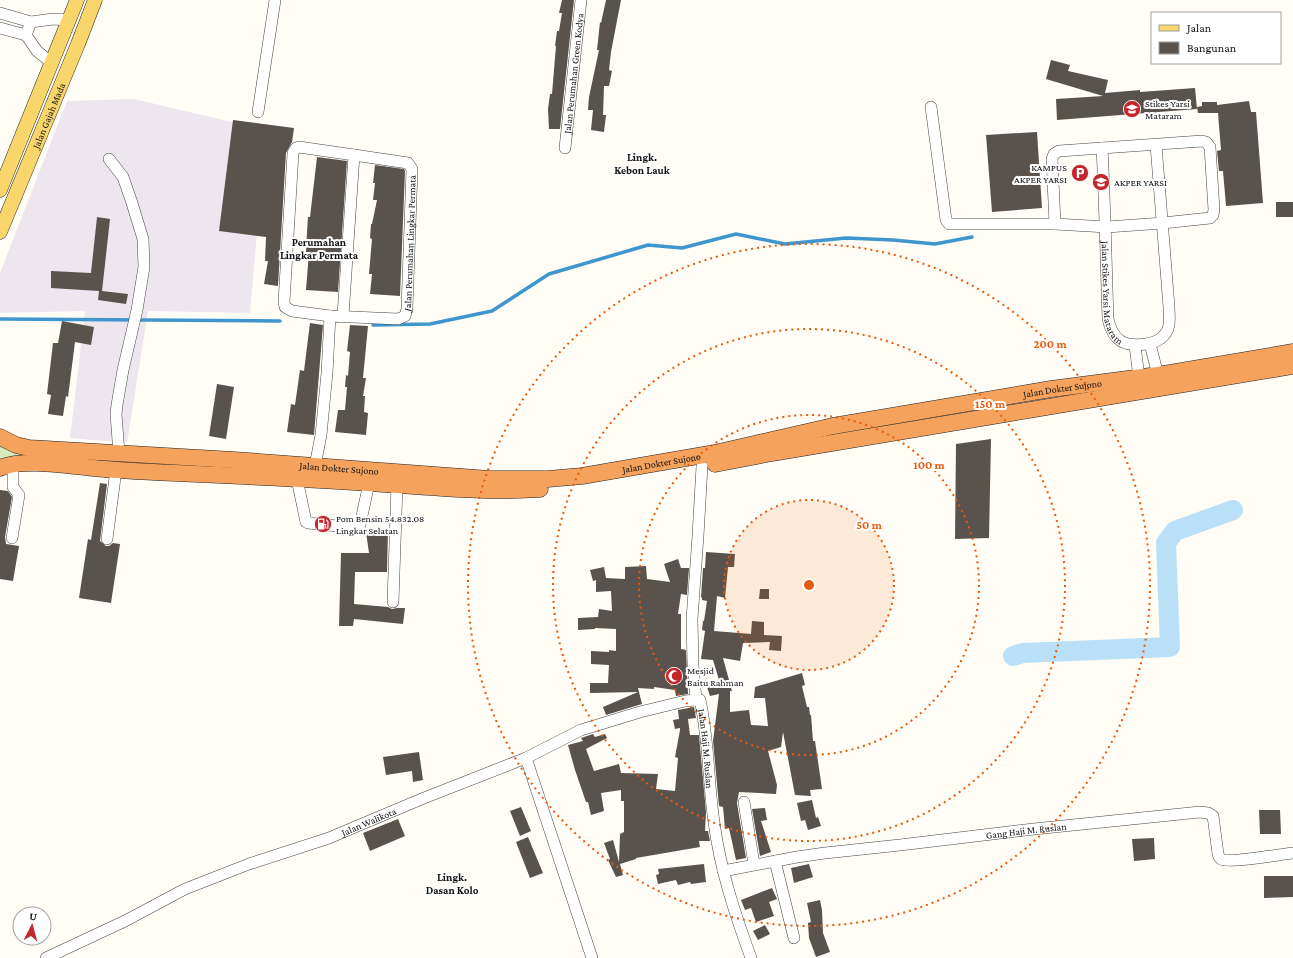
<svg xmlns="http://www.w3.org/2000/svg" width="1293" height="958" viewBox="0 0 1293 958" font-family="'Crimson Pro',serif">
<rect width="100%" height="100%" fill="#fffdf5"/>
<path fill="#eee6ef" d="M134 99 266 130 250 313 148 311 127 443 70 438 85 311 0 313V273L67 101Z"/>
<path fill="#d5ebbd" d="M0 439 140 458V463L17 458 0 460Z"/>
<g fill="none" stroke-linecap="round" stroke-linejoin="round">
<path stroke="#3f96cf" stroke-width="3.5" d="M0 319 280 321
M373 325 430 324 492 311 549 274 648 245 682 248 736 234 785 244 846 238 893 240 935 244 972 237"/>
<path stroke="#b9e0f7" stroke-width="20" d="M1013 656 1023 653 1170 647 1166 543 1175 531 1233 510"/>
</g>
<path fill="#5a524d" d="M562 0H574L560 129H549L548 109 550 94H552L556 46H555L557 31H559L562 13H559Z
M606 0H621L611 52 609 70 612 71 609 86H604L603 115H606L604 132 591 130 593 110H588L589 97 599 50H597L600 22 601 23Z
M1051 60 1070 65 1068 71 1108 80 1105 93 1140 90V92L1195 88 1197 109 1057 120 1056 99 1103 96 1046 79Z
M1249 101 1251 112H1256L1263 203 1226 206 1223 171H1219L1217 151 1221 150 1218 113H1198L1197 107 1202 106V102H1217V105Z
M233 120 294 128 292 142 286 153 278 286 264 284 268 261H265L266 237 219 231Z
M1037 132 1042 208 992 212 986 135Z
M317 157 347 161 338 292 306 290 309 252H306L307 232 308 217H310Z
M375 165 404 169 405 171 400 296 370 294 372 274H369L372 239 370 238 371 224H372L377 200H373L375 183H373Z
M1276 202H1293V217H1276Z
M97 217 110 219 102 291 128 294 126 304 98 300 99 291 51 288V271L91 273Z
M62 321 94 327 91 345 75 342 68 397 66 396 63 416 48 414 51 395 47 394 53 343H58Z
M310 323 323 325 314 435 287 432 291 404 295 405 300 370 304 371Z
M350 325 368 326 363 378H366L363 396H365L364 412 368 413 366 435 335 432 338 410H345L347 387H345L346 375 348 376 350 352 347 351Z
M217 384 234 387 226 439 209 436Z
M991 439 989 538 955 539 956 444Z
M100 483 107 484 100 541 106 546H109L113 543 120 544 111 603 79 598 88 539 91 540Z
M0 490 8 491 12 497 5 537 6 544 19 546 13 581 0 579Z
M388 529 387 572H355L354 604 388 607 392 609 397 608H405L403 624 354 619 353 626H339L341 553H369L366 532Z
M706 552 735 554 734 567H728L725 598 717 596 714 631 751 634 752 621 764 622V635L782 636 781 651 769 650 770 642 743 643 740 661 723 658 732 691H730V712L749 710 751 725 768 726 765 698H754L755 687 802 673 805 685 802 686 807 707H809L810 715H811L813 741H815L822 789 810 790 811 796 795 795 783 732 781 747 768 751 777 785 776 794 739 792 737 803 746 858 736 860 729 828 725 829 723 807 719 806 713 741 719 694 710 696 706 684 719 680 713 660 701 659 705 631 702 630 703 621H704L707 601 702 600V598L701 597 703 568H705Z
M678 559 681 568H689L687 595 681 594 678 614H681V649L686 650 688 694 676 696 675 690 654 687V689L638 688 642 704 606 715 603 707 638 692 590 693V683H608L609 665 591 664V651L609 652V650L616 651V629L595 628V629L578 630V618L598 617 599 609 612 611 611 591 596 592V580L593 581 590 570 604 567 606 578 625 579V567L646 566 647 579 670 582 664 564Z
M760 589H769V599H759Z
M694 707 696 718 688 719 690 735H699L706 812 705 831H708L710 841H699L700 847 636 858V859L620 864 623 875 616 877 608 860 610 859 604 843 613 840 619 862 620 834 624 832V801H621V790L601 793 604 811 591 815 588 802H586L575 770 568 745 583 741 581 738 593 734 595 737 605 734 607 738 586 749 594 771 619 764 621 773 658 774 656 789 675 791 678 758 675 757 680 730V728L675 729 673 720 679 719 678 710Z
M419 752 423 780 413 782 412 771 386 775 383 757Z
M812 800 816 818 818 817 821 826 808 830 805 820 801 821 797 803Z
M521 807 531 831 520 836 510 811Z
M765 808 767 820 761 821 771 852 760 856 752 809Z
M1259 810H1280L1281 834H1260Z
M398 819 405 836 370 851 363 833Z
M528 837 543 873 530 878 516 842Z
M1154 838 1155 859 1134 861 1132 839Z
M704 864 706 882 691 884 690 882 678 885 676 880 658 884 656 875 659 874 658 869Z
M809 864 813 877 794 883 791 868Z
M1264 876H1293V897L1264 898Z
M772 888 777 899 769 902 774 916 756 922 751 908 745 910 741 900Z
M820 900 822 910 823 933 830 952 816 957 809 938 808 923 811 922 807 903Z
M765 925 770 934 758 940 753 931Z"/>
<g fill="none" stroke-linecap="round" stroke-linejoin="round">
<defs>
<g id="minor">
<path d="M0 13 31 22"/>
<path d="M0 28 26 35"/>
<path d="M52 63 37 51 26 35 31 22 53 19 68 20"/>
<path d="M931 107 946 220 949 224H1055"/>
<path d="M258 112 275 0"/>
<path d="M1202 141 1206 142 1210 147 1214 210 1213 215 1210 218 1163 223 1107 227 1055 224 1052 159 1054 154 1059 151Z"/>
<path id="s1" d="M565 148 581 0"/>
<path id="s2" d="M1102 148C1105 205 1106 262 1108 319 1113 341 1124 347 1146 344 1154 343 1163 339 1167 331 1171 324 1169 315 1169 307L1156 145"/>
<path d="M109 159 123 177 132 203 143 239 144 267 137 310 123 370 117 405 116 414 119 453"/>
<path d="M330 316 292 311 285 307 284 302 293 153 296 148 299 147 354 155 343 316"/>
<path d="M1150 344 1158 375"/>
<path d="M1135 346 1139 377"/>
<path id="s3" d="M315 466 321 435 327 373 330 316 398 319 405 316 407 309 412 169 408 163 354 155"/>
<path d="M297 479 306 522 308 523 357 528 360 525 369 483"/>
<path d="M12 538 19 495 13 487V463"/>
<path d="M107 539 116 470"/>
<path d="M393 602 397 485"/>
<path id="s4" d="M696 700H700C709 740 708 782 714 822 720 869 735 914 751 958"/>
<path d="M696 700 693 665 692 619 698 536 702 466"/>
<path d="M526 758 592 958"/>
<path d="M744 802 754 864"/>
<path d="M775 861 794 938"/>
<path id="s5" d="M723 871 797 857 825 853 900 845 1034 829 1200 812 1208 813 1213 816 1218 854C1219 856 1219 858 1221 859 1229 864 1281 854 1293 853"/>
<path id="s6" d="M46 958 125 921 185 889 249 864 329 838 355 827 424 798 526 758 581 730 640 712 685 701 696 700"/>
</g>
<g id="major">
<path d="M0 190 77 0"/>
<path id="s7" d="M0 232 78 44 95 0"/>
</g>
<g id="highway">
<path id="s8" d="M0 437 16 445 29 448 234 460 490 479H548L582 476 715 453 833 426 1051 389 1158 375 1293 352"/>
<path d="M715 464 772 453 1293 366"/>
<path d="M0 468C25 456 87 469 117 470 200 475 284 477 368 483 425 486 482 493 540 489"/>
</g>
</defs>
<use href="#minor" stroke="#444" stroke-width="12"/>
<use href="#major" stroke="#222" stroke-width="15"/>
<use href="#highway" stroke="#222" stroke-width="17"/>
<use href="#minor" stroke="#fff" stroke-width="11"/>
<use href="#major" stroke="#f9d66b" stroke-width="14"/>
<use href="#highway" stroke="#f5a25d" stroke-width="16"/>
</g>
<circle cx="809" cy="585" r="85" fill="#e8590c" fill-opacity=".12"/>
<g fill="none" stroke="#e8590c" stroke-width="2" stroke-dasharray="2 4">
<circle cx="809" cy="585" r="85"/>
<circle cx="809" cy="585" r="170"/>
<circle cx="809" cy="585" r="256"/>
<circle cx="809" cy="585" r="341"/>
</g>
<defs>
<symbol id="university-disc" viewBox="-11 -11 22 22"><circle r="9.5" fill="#c4262e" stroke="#fff"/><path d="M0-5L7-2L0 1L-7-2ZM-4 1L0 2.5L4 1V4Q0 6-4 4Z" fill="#fff"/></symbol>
<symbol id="parking-disc" viewBox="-11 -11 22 22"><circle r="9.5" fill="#c4262e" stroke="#fff"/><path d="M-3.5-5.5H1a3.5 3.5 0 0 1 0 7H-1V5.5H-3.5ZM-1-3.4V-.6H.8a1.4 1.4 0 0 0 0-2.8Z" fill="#fff"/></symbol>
<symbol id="fuel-disc" viewBox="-11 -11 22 22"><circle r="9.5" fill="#c4262e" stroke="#fff"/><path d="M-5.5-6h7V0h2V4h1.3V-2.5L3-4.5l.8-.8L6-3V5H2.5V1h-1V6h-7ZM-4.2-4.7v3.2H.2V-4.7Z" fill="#fff"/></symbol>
<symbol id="mosque-disc" viewBox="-11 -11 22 22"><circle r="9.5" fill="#c4262e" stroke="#fff"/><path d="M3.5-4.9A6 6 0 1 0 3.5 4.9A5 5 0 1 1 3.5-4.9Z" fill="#fff"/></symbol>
</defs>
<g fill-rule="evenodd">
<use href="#university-disc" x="1122" y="99" width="20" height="20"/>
<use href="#parking-disc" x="1070" y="163" width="20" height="20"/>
<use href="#university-disc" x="1091" y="172" width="20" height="20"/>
<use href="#fuel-disc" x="313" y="514" width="20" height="20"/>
<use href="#mosque-disc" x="664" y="666" width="20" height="20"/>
</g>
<g text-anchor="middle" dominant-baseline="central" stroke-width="4" stroke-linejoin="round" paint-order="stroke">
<g font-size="10" fill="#111" stroke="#fff">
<text stroke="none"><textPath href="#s1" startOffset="75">Jalan Perumahan Green Kodya</textPath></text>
<text stroke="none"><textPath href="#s7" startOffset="126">Jalan Gajah Mada</textPath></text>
<text stroke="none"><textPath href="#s3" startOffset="300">Jalan Perumahan Lingkar Permata</textPath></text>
<text stroke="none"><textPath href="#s2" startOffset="146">Jalan Stikes Yarsi Mataram</textPath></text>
<text stroke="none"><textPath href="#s8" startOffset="1074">Jalan Dokter Sujono</textPath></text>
<text stroke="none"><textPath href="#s8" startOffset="666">Jalan Dokter Sujono</textPath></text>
<text stroke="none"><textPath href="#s8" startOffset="342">Jalan Dokter Sujono</textPath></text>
<text stroke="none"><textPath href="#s4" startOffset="53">Jalan Haji M. Ruslan</textPath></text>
<text stroke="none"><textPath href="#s6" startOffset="351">Jalan Walikota</textPath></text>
<text stroke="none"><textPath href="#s5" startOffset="306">Gang Haji M. Ruslan</textPath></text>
</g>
<g font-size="10" fill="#111" stroke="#fff" text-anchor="start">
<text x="1145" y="103">Stikes Yarsi<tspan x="1145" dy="12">Mataram</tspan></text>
<text x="1067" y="167" text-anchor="end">KAMPUS<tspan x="1067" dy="12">AKPER YARSI</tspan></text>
<text x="1114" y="182">AKPER YARSI</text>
<text x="336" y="518">Pom Bensin 54.832.08<tspan x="336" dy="12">Lingkar Selatan</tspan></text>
<text x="687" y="670">Mesjid<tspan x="687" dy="12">Baitu Rahman</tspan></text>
</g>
<g font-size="11" font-weight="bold" fill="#111" stroke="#fff">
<text x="642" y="157">Lingk.<tspan x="642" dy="13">Kebon Lauk</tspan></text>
<text x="319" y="242">Perumahan<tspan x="319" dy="13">Lingkar Permata</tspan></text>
<text x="452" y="877">Lingk.<tspan x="452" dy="13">Dasan Kolo</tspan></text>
</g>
</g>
<circle cx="809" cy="585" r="6" fill="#e8590c" stroke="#fff" stroke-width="2"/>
<g font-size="12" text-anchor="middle" font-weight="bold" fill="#e8590c" stroke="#fff" stroke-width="4" stroke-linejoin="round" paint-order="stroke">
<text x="1050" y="348">200 m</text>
<text x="990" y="408">150 m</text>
<text x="929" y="469">100 m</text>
<text x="869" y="529">50 m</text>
</g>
<rect x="1151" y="12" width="130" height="52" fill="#ffffff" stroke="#a0a0a0"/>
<rect x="1159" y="25" width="20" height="6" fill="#f9d66b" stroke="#a0a0a0"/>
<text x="1187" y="32" font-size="12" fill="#111111">Jalan</text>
<rect x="1159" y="42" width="20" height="12" fill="#5a524d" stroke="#a0a0a0"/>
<text x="1187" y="52" font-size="12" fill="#111111">Bangunan</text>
<g transform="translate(32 926) rotate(6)"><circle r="19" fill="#ffffff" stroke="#a0a0a0"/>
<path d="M0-3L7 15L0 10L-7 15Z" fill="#c4262e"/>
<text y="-6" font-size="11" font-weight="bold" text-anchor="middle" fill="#111111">U</text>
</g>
</svg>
